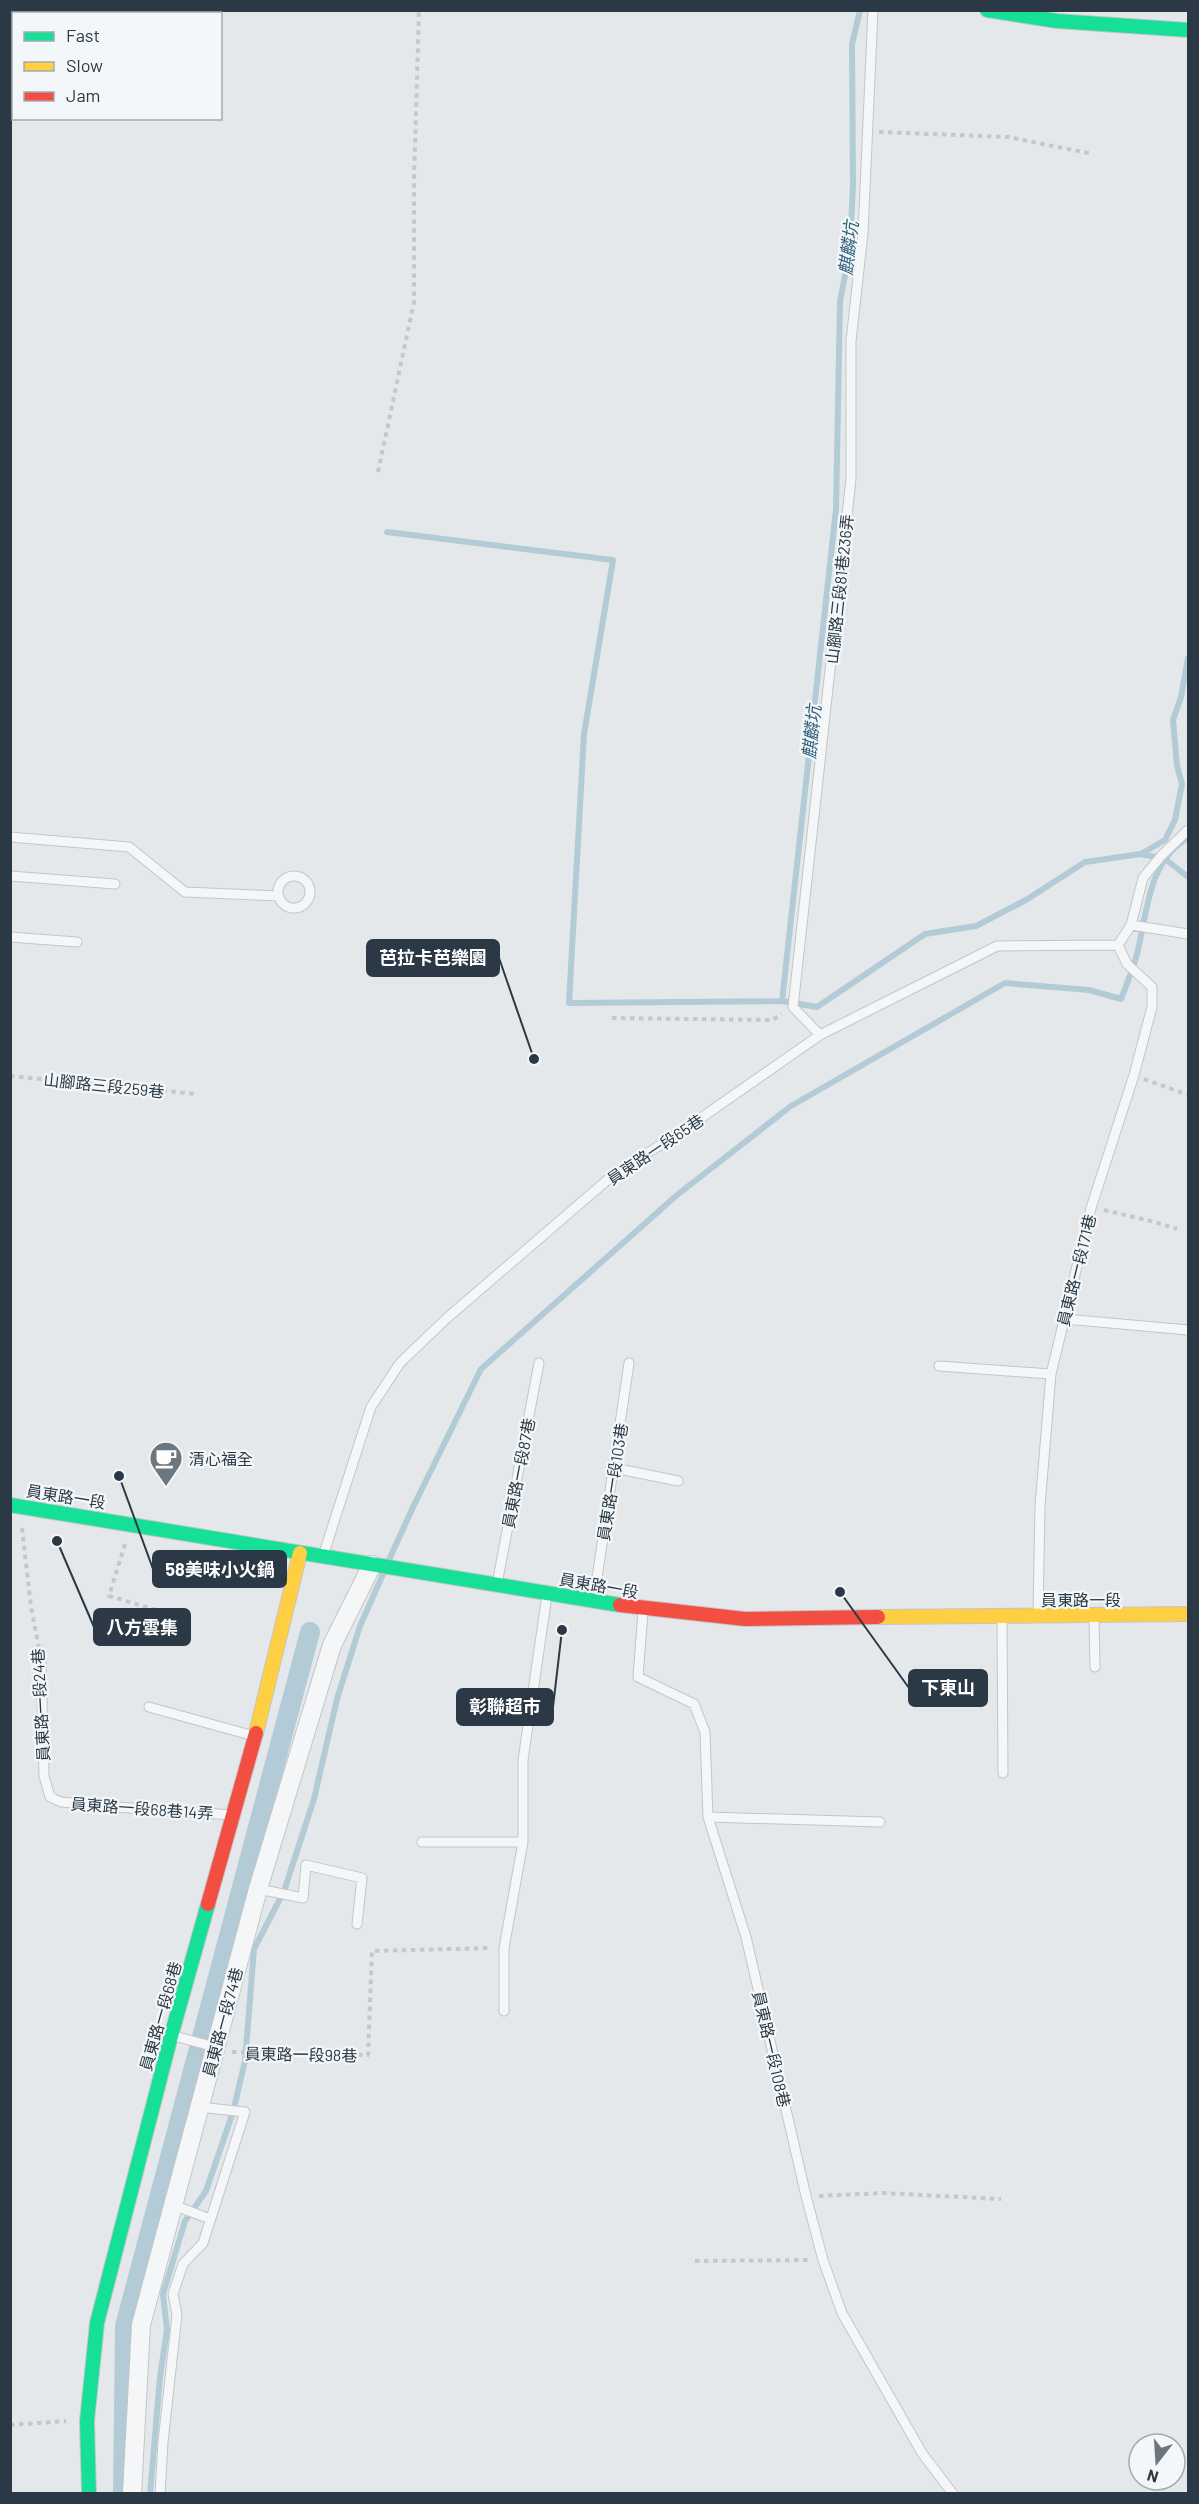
<svg xmlns="http://www.w3.org/2000/svg" width="1199" height="2504" viewBox="0 0 1199 2504" font-family="Barlow,'Noto Sans TC',sans-serif">
<rect width="100%" height="100%" fill="#e5e8ea"/>
<g fill="none" stroke-linecap="round" stroke-linejoin="round">
<path stroke="#b3cbd6" stroke-width="6" d="M860 10 852 44 853 184 850 250 840 301 836 509 782 1001 817 1007 925 934 976 926 1026 900 1085 862 1141 854 1165 859 1188 877
M387 532 613 560 584 734 569 1003 782 1001
M1141 854 1165 840 1175 820 1182 784 1177 766 1173 720 1181 697 1188 658
M388 1562 414 1505 481 1369 677 1195 791 1106 1005 983 1089 990 1121 999C1127 983 1134 967 1138 950 1147 912 1149 859 1188 838
M150 2494 160 2377 167 2330 163 2294 185 2221 206 2191 233 2112 245 2061 254 1949 284 1891 314 1799 337 1699 360 1626 384 1572"/>
<path stroke="#b3cbd6" stroke-width="20" d="M123 2494 125 2326 310 1632"/>
<defs>
<path id="lane" d="M10 837 129 847 185 892 279 896
M10 876 115 884
M278 892a16 16 0 1 1 32 0a16 16 0 1 1-32 0Z
M1131 925 1188 934
M10 937 77 942
M820 1035 793 1007 851 479V341L863 233 873 10
M1065 1319 1188 1330
M939 1366 1051 1374
M614 1468 678 1481
M323 1556 371 1407 400 1363 447 1318 612 1176 688 1127 820 1035 997 946 1118 945 1131 925 1143 878 1161 856 1188 830
M497 1584 539 1363
M594 1598 629 1363
M643 1612 638 1677 694 1704 705 1732 708 1817 746 1937 806 2196 823 2260 842 2313 922 2453 953 2494
M1038 1614 1040 1506 1051 1374 1091 1208 1134 1075 1152 1007V987L1127 964 1118 945
M1002 1618 1003 1773
M1094 1618 1095 1667
M41 1660 44 1776 50 1797 61 1802 116 1807 232 1815
M149 1707 254 1736
M708 1817 880 1822
M422 1842H523
M258 1889 303 1898 306 1865 362 1878 357 1924
M504 2011V1948L523 1842V1760L547 1595
M174 2036 215 2047
M173 2205 210 2219
M160 2494 163 2442 177 2315 173 2294 183 2264 203 2243 245 2112 199 2107"/>
<path id="street" d="M132 2494 141 2325 258 1889 332 1645 372 1565"/>
<path id="fast" d="M987 10 1057 21 1188 30
M10 1505 620 1605
M89 2494 87 2421 97 2323 171 2036 208 1904"/>
<path id="slow" d="M878 1617 1188 1614
M256 1733 300 1553"/>
<path id="jam" d="M620 1605 745 1619 878 1617
M208 1904 256 1733"/>
</defs>
<use href="#lane" stroke="#c3c6c8" stroke-width="11"/>
<use href="#street" stroke="#c3c6c8" stroke-width="20"/>
<use href="#fast" stroke="#c3c6c8" stroke-width="16"/>
<use href="#slow" stroke="#c3c6c8" stroke-width="16"/>
<use href="#jam" stroke="#c3c6c8" stroke-width="16"/>
<path stroke="#c3c8ca" stroke-width="4" stroke-dasharray="4.5 4.5" stroke-linecap="butt" d="M879 132 1008 137 1093 154
M378 472 414 302V180L419 10
M612 1018 772 1020 782 1014
M10 1076 197 1094
M1144 1079 1188 1095
M1104 1210 1155 1222 1177 1229
M22 1528 31 1607 39 1648
M125 1544 109 1596 156 1610
M232 2052 368 2055 372 1951 491 1948
M819 2196 883 2193 1001 2199
M695 2261 811 2260
M10 2425 66 2421"/>
<use href="#lane" stroke="#f4f6f7" stroke-width="9"/>
<use href="#street" stroke="#f4f6f7" stroke-width="18"/>
<use href="#fast" stroke="#16e098" stroke-width="14"/>
<use href="#slow" stroke="#ffcf43" stroke-width="14"/>
<use href="#jam" stroke="#f24e42" stroke-width="14"/>
</g>
<defs>
<symbol id="cafe-pin" viewBox="-11 -11 22 30"><path d="M0 17L-7.5 6A9.5 9.5 0 1 1 7.5 6Z" fill="#6b767f" stroke="#f3f7f9"/><path d="M-5.5-4.5H6V0H3Q3 3.5 0 3.5H-2.5Q-5.5 3.5-5.5 0ZM3-3.2v2h1.7v-2ZM-6 4.5H4V6H-6Z" fill="#fff"/></symbol>
</defs>
<g fill-rule="evenodd">
<use href="#cafe-pin" x="147" y="1439" width="38" height="52"/>
</g>
<g text-anchor="middle" dominant-baseline="central" stroke-width="4.5" stroke-linejoin="round" paint-order="stroke">
<g font-size="16" fill="#2a3945" stroke="#f3f7f9">
<text transform="translate(839 589) rotate(-84)">山腳路三段81巷236弄</text>
<text transform="translate(104 1085) rotate(6)">山腳路三段259巷</text>
<text transform="translate(655 1149) rotate(-34)">員東路一段65巷</text>
<text transform="translate(1076 1270) rotate(-76)">員東路一段171巷</text>
<text transform="translate(518 1473) rotate(-79)">員東路一段87巷</text>
<text transform="translate(612 1482) rotate(-81)">員東路一段103巷</text>
<text transform="translate(66 1496) rotate(9)">員東路一段</text>
<text transform="translate(599 1585) rotate(10)">員東路一段</text>
<text x="1081" y="1599">員東路一段</text>
<text transform="translate(40 1705) rotate(-93)">員東路一段24巷</text>
<text transform="translate(142 1808) rotate(4)">員東路一段68巷14弄</text>
<text transform="translate(160 2016) rotate(-74)">員東路一段68巷</text>
<text transform="translate(222 2022) rotate(-75)">員東路一段74巷</text>
<text transform="translate(772 2049) rotate(77)">員東路一段108巷</text>
<text transform="translate(301 2054) rotate(1)">員東路一段98巷</text>
</g>
<g font-size="16" fill="#2a3945" stroke="#f3f7f9" text-anchor="start">
<text x="189" y="1458">清心福全</text>
</g>
<g font-size="18" font-style="italic" fill="#32617c" stroke="#f3f7f9">
<text transform="translate(848 248) rotate(-83)">麒麟坑</text>
<text transform="translate(811 732) rotate(-84)">麒麟坑</text>
</g>
</g>
<path fill="none" stroke="#2a3945" stroke-width="2" d="M534 1059L499 958M119 1476L153 1569M57 1541L94 1627M840 1592L909 1688M562 1630L553 1707"/>
<g fill="#2a3945" stroke="#f3f7f9" stroke-width="2">
<circle cx="534" cy="1059" r="6"/>
<circle cx="119" cy="1476" r="6"/>
<circle cx="57" cy="1541" r="6"/>
<circle cx="840" cy="1592" r="6"/>
<circle cx="562" cy="1630" r="6"/>
</g>
<g fill="#2a3945" stroke="#2a3945" stroke-width="2">
<rect x="367" y="940" width="132" height="36" rx="6"/>
<rect x="153" y="1551" width="133" height="36" rx="6"/>
<rect x="94" y="1609" width="96" height="36" rx="6"/>
<rect x="909" y="1670" width="78" height="36" rx="6"/>
<rect x="457" y="1689" width="96" height="36" rx="6"/>
</g>
<g font-size="18" text-anchor="middle" font-weight="bold" fill="#fff">
<text x="433" y="964">芭拉卡芭樂園</text>
<text x="220" y="1576">58美味小火鍋</text>
<text x="142" y="1634">八方雲集</text>
<text x="948" y="1694">下東山</text>
<text x="505" y="1713">彰聯超市</text>
</g>
<rect width="1199" height="2504" fill="none" stroke="#2a3945" stroke-width="24"/>
<rect x="12" y="12" width="210" height="108" fill="#f3f7f9" stroke="#a3abb1" stroke-width="1.5"/>
<rect x="24" y="32" width="30" height="9" fill="#16e098" stroke="#a3abb1" stroke-width="1.5"/>
<text x="66" y="42" font-size="18" fill="#2a3945">Fast</text>
<rect x="24" y="62" width="30" height="9" fill="#ffcf43" stroke="#a3abb1" stroke-width="1.5"/>
<text x="66" y="72" font-size="18" fill="#2a3945">Slow</text>
<rect x="24" y="92" width="30" height="9" fill="#f24e42" stroke="#a3abb1" stroke-width="1.5"/>
<text x="66" y="102" font-size="18" fill="#2a3945">Jam</text>
<g transform="translate(1157 2462) rotate(197)"><circle r="28" fill="#f3f7f9" stroke="#a3abb1" stroke-width="1.5"/>
<path d="M0-4.5L10 22L0 15L-10 22Z" fill="#6b767f"/>
<text y="-9" font-size="16" font-weight="bold" text-anchor="middle" fill="#2a3945">N</text>
</g>
</svg>
